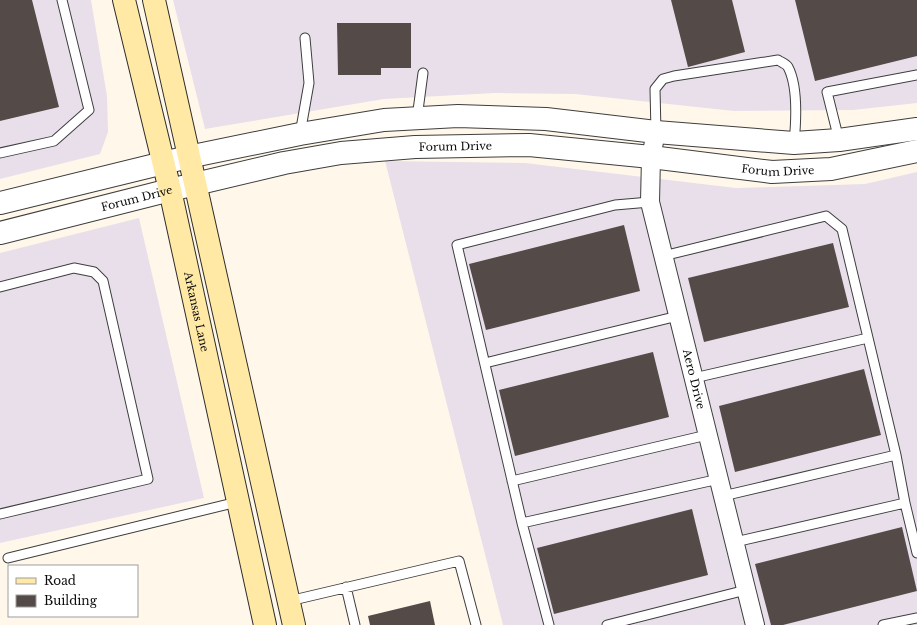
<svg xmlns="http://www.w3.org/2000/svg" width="917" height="625" viewBox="0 0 917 625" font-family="'Libre Baskerville',serif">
<rect width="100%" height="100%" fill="#fff8ea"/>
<path fill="#e8dfeb" d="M0 0H91L107 96 108 132 100 154 0 179Z
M173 0H917V103L853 110 734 111 575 94 495 93 384 99 205 129Z
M385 161 525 163 736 188 865 184 917 172V625H503Z
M139 218 204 498 0 543V253Z"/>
<path fill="#544b48" d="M0 0H32L59 107 0 121Z
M671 0H732L745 52 688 67Z
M795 0H917V56L815 81Z
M337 23H411V68H381V75H338Z
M624 225 640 291 486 330 469 264Z
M833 243 849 307 704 342 688 278Z
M653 352 669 417 515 456 499 390Z
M864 369 881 435 735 472 719 406Z
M692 509 708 575 554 614 537 548Z
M902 527 917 591 783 625H771L755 564Z
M430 601 435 625H370L368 616Z"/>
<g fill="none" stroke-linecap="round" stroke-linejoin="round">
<defs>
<path id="service" d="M417 118 423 73
M656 132 655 89 663 79 674 76 778 60C781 62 786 64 788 67 798 86 796 123 794 143
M300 134 309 83 305 38
M839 140 827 92 917 75
M0 153 54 141 89 110 62 0
M650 202 615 205 457 245 522 523 719 479
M663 256 826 216 842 229 896 455
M0 287 74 268 94 272 103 281 148 479 0 514
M485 363 678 316
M694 378 868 338
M512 481 707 435
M723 496 896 455 905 503 735 542
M905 503 917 553
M522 523 549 625
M8 558 237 502
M346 587 355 625
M289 601 459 561 476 625
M607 625 746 590
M883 625 917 618"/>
<g id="minor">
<path id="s1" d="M656 132 651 157 650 202 755 625"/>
</g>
<g id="tertiary">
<path d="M0 203 188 157 300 134 384 120 458 116 546 119 656 132 794 143 839 140 917 129"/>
<path id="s2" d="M0 233 170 190 284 163 341 153 415 147 529 145 651 157 772 172 831 169 917 151"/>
</g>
<g id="secondary">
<path id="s3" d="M124 0 170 190 265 625"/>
<path d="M154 0 294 625"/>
</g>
</defs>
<use href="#service" stroke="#3e3e3e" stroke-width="11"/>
<use href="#minor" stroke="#3e3e3e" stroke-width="20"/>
<use href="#tertiary" stroke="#3e3e3e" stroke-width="24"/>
<use href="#secondary" stroke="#2d2d2d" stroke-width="24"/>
<use href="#service" stroke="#fff" stroke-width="9"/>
<use href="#minor" stroke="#fff" stroke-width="18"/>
<use href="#tertiary" stroke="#fff" stroke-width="22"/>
<use href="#secondary" stroke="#ffe9a5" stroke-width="22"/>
</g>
<g text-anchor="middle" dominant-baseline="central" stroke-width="4" stroke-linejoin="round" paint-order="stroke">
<g font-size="11" fill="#0b0b0b" stroke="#fff">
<text stroke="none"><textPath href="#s2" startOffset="465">Forum Drive</textPath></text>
<text stroke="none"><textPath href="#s2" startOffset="789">Forum Drive</textPath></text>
<text stroke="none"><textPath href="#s2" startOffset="141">Forum Drive</textPath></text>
<text stroke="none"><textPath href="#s3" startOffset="320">Arkansas Lane</textPath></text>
<text stroke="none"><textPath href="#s1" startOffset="253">Aero Drive</textPath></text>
</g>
</g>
<rect x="8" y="565" width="130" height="52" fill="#ffffff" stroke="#9d9d9d"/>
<rect x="16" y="578" width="20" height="6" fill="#ffe9a5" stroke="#9d9d9d"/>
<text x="44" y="585" font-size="12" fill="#0b0b0b">Road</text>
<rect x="16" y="595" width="20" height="12" fill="#544b48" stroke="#9d9d9d"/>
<text x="44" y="605" font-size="12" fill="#0b0b0b">Building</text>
</svg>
